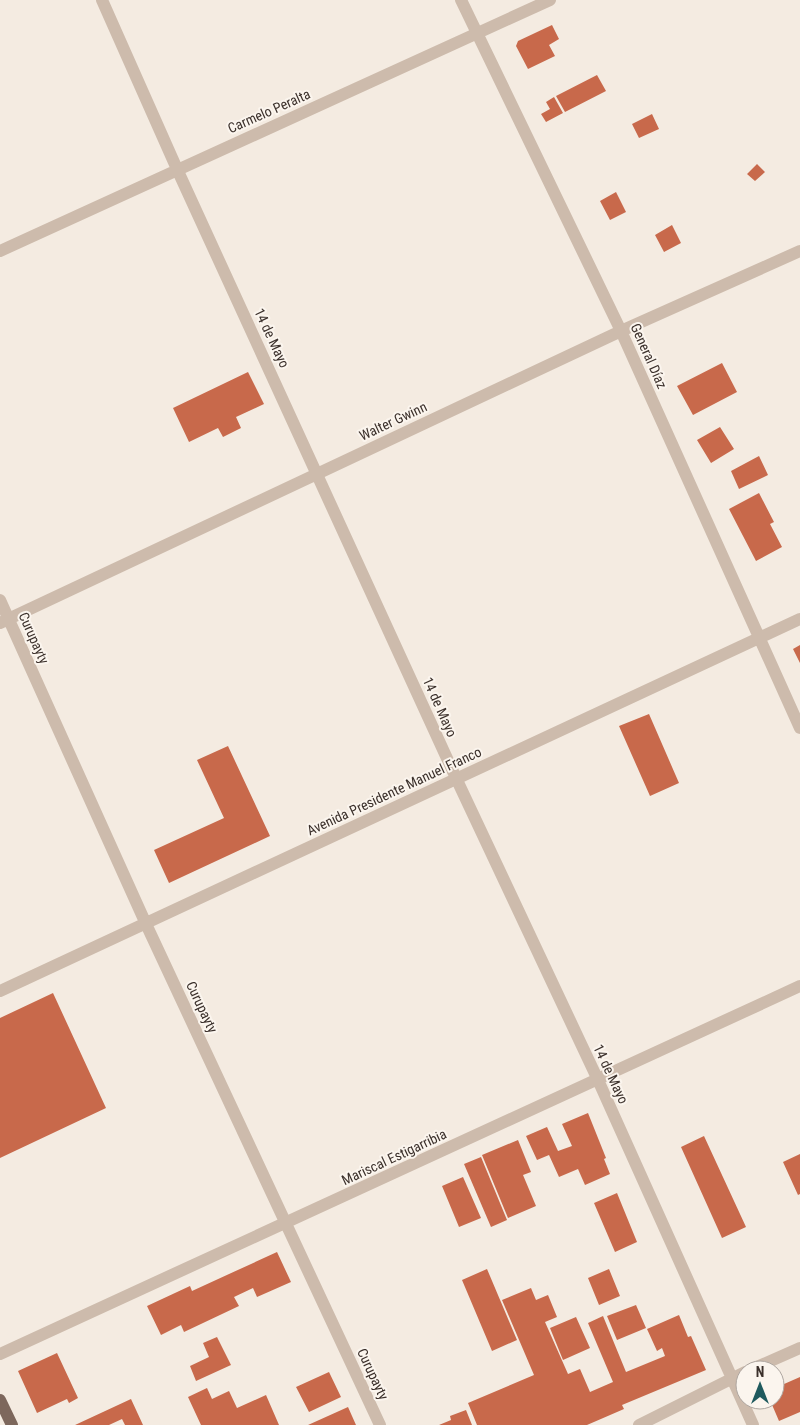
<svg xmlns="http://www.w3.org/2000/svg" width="800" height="1425" viewBox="0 0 800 1425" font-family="'Roboto Condensed',sans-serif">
<rect width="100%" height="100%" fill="#f4ebe1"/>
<path fill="#c8694b" d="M552 25 559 39 549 45 555 56 528 69 516 46 518 41Z
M597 75 606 91 565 112 556 96Z
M554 97 563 113 546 122 541 114 550 109 546 102Z
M652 114 659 129 639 138 632 124Z
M757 164 765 172 755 181 747 174Z
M616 192 626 212 610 220 600 201Z
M672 225 681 243 664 252 655 235Z
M722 363 737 392 693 415 677 386Z
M248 372 264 404 236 417 241 428 223 437 218 428 189 442 173 408Z
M720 427 734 449 711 463 697 440Z
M759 456 768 475 739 489 731 471Z
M759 493 774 522 770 524 782 547 756 561 729 509Z
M800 645V663L793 649Z
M649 714 679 783 650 796 619 726Z
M228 746 270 836 169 883 154 850 224 818 197 760Z
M53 993 106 1108 0 1158V1018Z
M588 1113 606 1158 604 1159 610 1174 585 1185 578 1169 559 1177 549 1155 537 1160 526 1136 547 1127 558 1151 572 1146 562 1124Z
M704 1136 746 1227 722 1238 681 1147Z
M518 1140 531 1172 523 1175 536 1206 508 1218 482 1155Z
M800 1154V1194L798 1195 783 1162Z
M481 1157 507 1220 491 1227 464 1164Z
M463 1177 481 1218 459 1227 442 1186Z
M617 1193 637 1242 615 1252 594 1203Z
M277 1252 291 1282 257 1297 253 1288 234 1297 239 1306 184 1332 181 1325 161 1335 147 1306 190 1286 192 1291Z
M487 1269 517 1340 492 1351 462 1280Z
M609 1269 620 1296 599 1305 588 1278Z
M531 1288 536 1300 548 1295 557 1317 545 1322 568 1374 580 1369 590 1392 613 1382 588 1323 603 1316 626 1372 665 1356 662 1348 657 1351 647 1329 679 1315 688 1337 691 1336 706 1370 622 1405 624 1409 587 1425H477L468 1403 534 1375 502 1300Z
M636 1305 646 1328 617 1340 607 1316Z
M576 1317 590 1348 563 1360 550 1328Z
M217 1337 231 1365 196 1381 190 1366 209 1357 203 1343Z
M57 1353 78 1398 69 1403 67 1399 37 1413 18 1371Z
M329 1372 341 1397 309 1412 296 1387Z
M800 1377V1412L779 1421 770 1400H775V1388Z
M207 1388 212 1399 229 1391 237 1408 266 1395 279 1425H201L188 1397Z
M131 1399 143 1425H125L122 1419 109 1425H75Z
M348 1407 356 1425H308Z
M466 1410 472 1425H439L451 1420 450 1416Z"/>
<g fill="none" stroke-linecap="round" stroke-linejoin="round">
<path stroke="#cdbbac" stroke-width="12" d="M102 0 177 169 456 778 598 1080 753 1425
M461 0 621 331 800 728
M0 251 550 0
M0 600 146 924 380 1425
M0 623 621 331 800 251
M0 991 800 619
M0 1354 800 986
M750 1370 800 1348
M639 1425 745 1372"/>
<path stroke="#7d675c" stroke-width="12" d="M0 1400 12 1425"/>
</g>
<g text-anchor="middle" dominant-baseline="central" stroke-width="4" stroke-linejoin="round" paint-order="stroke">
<g font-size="14" fill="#3b302b" stroke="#fbf5ee">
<text transform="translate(269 111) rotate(-24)">Carmelo Peralta</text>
<text transform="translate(272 338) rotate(65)">14 de Mayo</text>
<text transform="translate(649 356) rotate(66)">General Díaz</text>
<text transform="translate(393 421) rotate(-25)">Walter Gwinn</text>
<text transform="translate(34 638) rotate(66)">Curupayty</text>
<text transform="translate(440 707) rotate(66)">14 de Mayo</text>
<text transform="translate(394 791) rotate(-25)">Avenida Presidente Manuel Franco</text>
<text transform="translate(202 1007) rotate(65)">Curupayty</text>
<text transform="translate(611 1074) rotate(65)">14 de Mayo</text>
<text transform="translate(394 1157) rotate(-25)">Mariscal Estigarribia</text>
<text transform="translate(373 1374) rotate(65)">Curupayty</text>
</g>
</g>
<g transform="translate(760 1385)"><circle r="24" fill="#fbf5ee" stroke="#aea6a0"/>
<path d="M0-4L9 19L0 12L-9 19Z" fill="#1f5a5e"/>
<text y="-8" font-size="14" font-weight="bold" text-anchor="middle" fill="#3b302b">N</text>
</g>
</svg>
